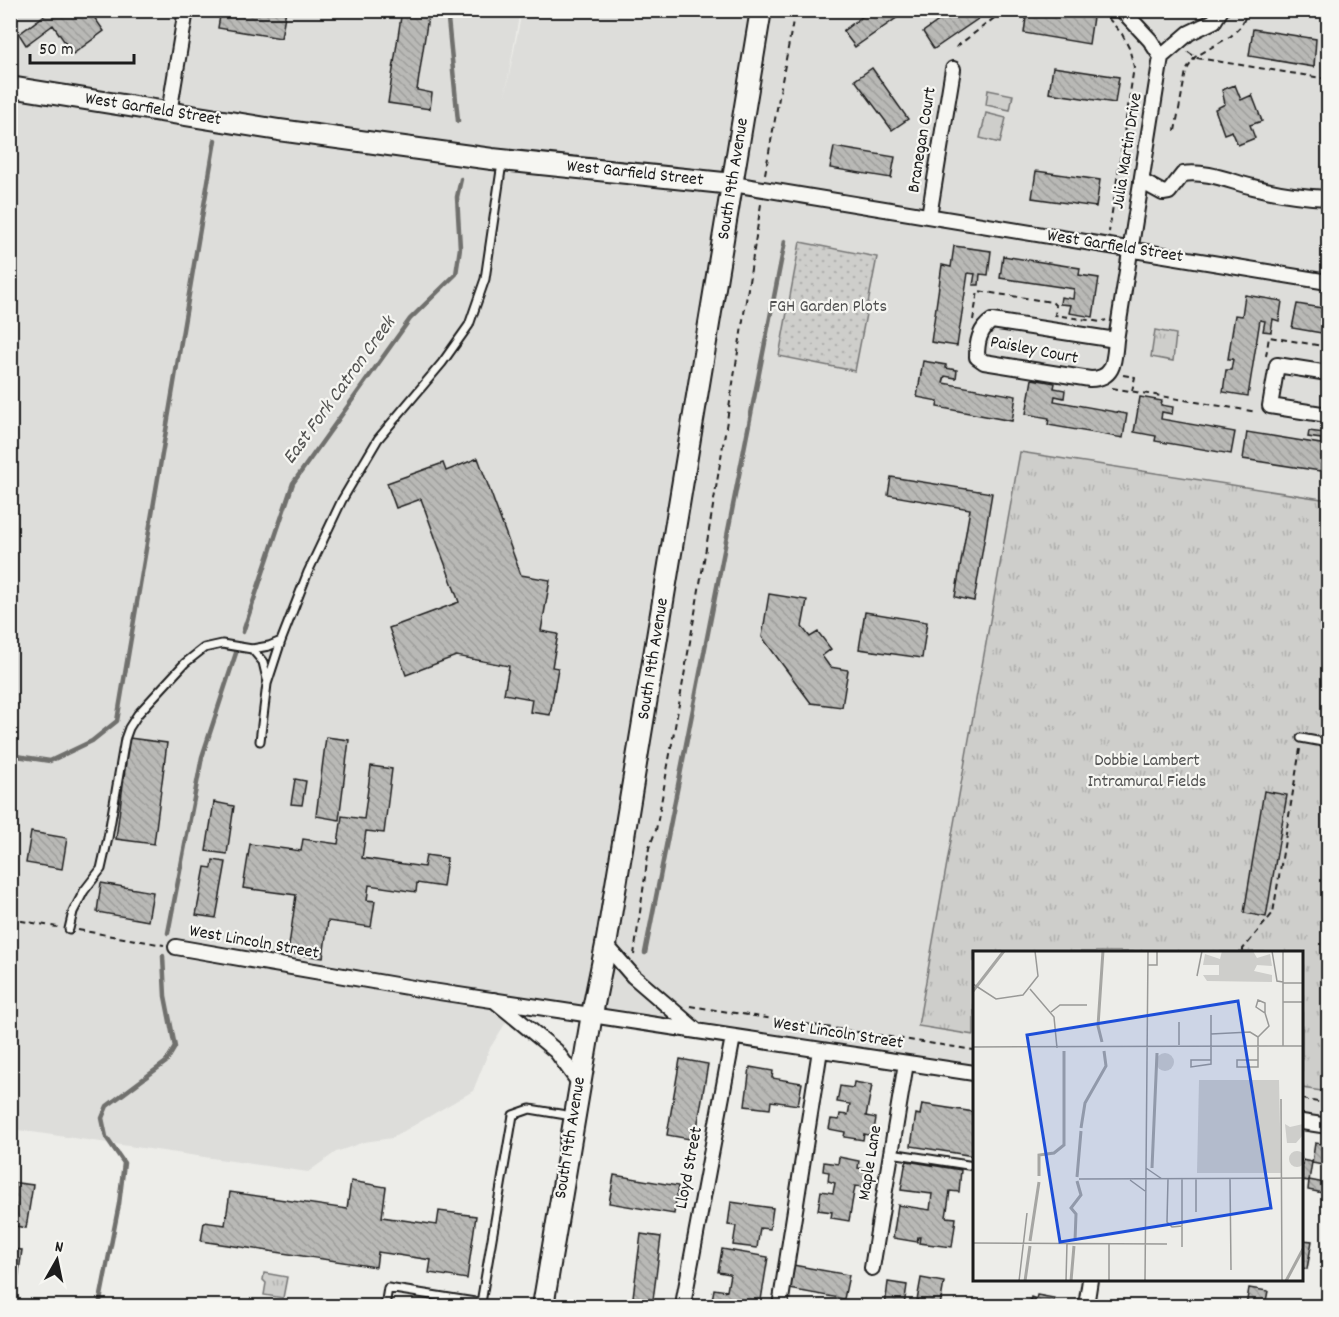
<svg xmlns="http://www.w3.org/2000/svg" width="1339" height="1317" viewBox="0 0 1339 1317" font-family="Dekko,sans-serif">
<defs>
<pattern id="park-tufts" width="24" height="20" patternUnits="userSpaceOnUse" patternTransform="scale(1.5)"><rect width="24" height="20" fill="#cececb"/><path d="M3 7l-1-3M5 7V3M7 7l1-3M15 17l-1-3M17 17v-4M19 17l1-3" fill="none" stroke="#b0b0ae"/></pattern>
<pattern id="garden-dots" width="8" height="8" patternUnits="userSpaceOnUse" patternTransform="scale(1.5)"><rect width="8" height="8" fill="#cececb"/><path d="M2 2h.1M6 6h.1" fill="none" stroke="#b0b0ae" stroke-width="1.8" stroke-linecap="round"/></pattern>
<pattern id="building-back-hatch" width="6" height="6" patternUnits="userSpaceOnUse" patternTransform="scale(1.5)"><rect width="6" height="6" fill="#b9b9b6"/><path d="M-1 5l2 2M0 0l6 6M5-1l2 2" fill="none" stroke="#9e9e9c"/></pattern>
</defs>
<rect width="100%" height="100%" fill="#edede9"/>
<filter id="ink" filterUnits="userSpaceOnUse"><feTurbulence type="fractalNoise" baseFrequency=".0167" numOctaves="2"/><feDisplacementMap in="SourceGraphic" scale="12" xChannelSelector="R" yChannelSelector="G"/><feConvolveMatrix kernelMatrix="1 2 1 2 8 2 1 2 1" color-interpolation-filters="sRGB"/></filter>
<g filter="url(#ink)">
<path fill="#ddddda" d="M11 11H520L505 95 522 11H1328V1126L1302 1122V952H974V1073L518 1003 490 1048 473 1091 392 1138 364 1142 336 1152 308 1172 11 1129Z"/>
<path fill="url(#park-tufts)" stroke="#757574" stroke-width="1.5" d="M988 90 1013 95 1010 110 986 105Z
M986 113 1006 118 1000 143 980 138Z
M1155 330 1176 334 1173 361 1151 357Z
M1020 452 1328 500V1092L1302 1088V952H974V1035L918 1026Z
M264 1273 287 1277 283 1298 264 1295 266 1283 263 1280Z"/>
<path fill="url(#garden-dots)" stroke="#757574" stroke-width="1.5" d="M800 242 877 257 855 371 779 356Z"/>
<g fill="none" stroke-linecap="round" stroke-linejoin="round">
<path stroke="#6f6f6d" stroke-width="4.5" d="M450 10 448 19 458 121
M243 632 293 483 410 319 456 274 460 248 457 197 461 179
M10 755 50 761 92 741 117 721 215 140
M168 933 202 757 236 653
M645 953 785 241
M99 1306 119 1204 124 1163 106 1137 102 1118 107 1106 166 1062 175 1047 165 996 163 956"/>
</g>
<path fill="url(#building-back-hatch)" stroke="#1c1c1c" stroke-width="1.5" d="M43 10H89L104 31 73 54 53 25 26 45 19 34 46 14Z
M221 10H286L281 38 218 28Z
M402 10H429L417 90 432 93 430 109 388 103Z
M871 10 905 12 855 47 843 31Z
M954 10H982L985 14 934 49 923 32Z
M1027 10H1053L1093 17 1089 44 1024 33Z
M1253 29 1316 39 1314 67 1249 56Z
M1053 67 1119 77 1115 103 1049 93Z
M872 68 908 119 892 130 855 80Z
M1235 85 1241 100 1252 95 1262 121 1250 125 1255 138 1238 145 1232 131 1224 134 1215 109 1225 104 1222 90Z
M834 147 895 157 891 178 830 168Z
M1036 171 1100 180 1096 207 1032 198Z
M954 246 991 251 988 275 980 274 979 285H973L975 274 968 273 957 346 931 342 942 265 951 267Z
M1003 256 1080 268 1079 275 1099 278 1093 317 1069 313 1071 305 1060 304 1061 297 1073 299 1074 289 1000 278Z
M1245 295 1282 301 1279 321 1273 319 1271 332 1263 331 1265 321 1260 320 1248 396 1223 392 1226 370H1231L1233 359H1228L1235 315 1242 316Z
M1297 304 1328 309V334L1292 328Z
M923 361 946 365V368L957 370 956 378 945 376 943 383 1016 396 1012 421 937 407 938 401 917 397Z
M1032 379 1055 383 1054 388 1065 390 1064 398 1055 396 1054 401 1127 414 1123 438 1048 425 1049 418 1026 414Z
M1140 397 1162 401 1161 405 1173 407 1172 414 1162 412 1161 419 1235 432 1231 454 1155 441 1156 436 1134 432Z
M1325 428 1328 429V465L1322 464 1320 471 1243 459 1247 432 1321 444V439L1308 437 1309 431 1324 433Z
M478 458 521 575 550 580 541 631 558 634 552 667 558 668 550 715 530 712 532 699 504 694 509 666 456 656 406 675 389 628 459 602 421 499 396 508 387 483 443 463 446 471Z
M891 477 992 493 974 601 955 597 970 509 888 495Z
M769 594 807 600 802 627 810 637 818 632 831 649 822 656 830 667 848 670 842 707 811 703 762 637Z
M865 612 927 622 922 658 859 649Z
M326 737 349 740 339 820 316 816Z
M129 738 167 743 154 844 116 839Z
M371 766 392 769 384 833 366 831 362 858 424 867 426 855 447 858 443 887 417 883 416 892 369 885 367 900 375 901 371 927 328 921 323 958 288 953 296 895 243 888 250 844 301 851 303 839 338 844 342 816 364 819Z
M295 779 306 781 302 805 291 804Z
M1264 791 1287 795 1266 917 1244 913Z
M214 802 234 806 227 854 206 851Z
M31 832 67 838 62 869 26 863Z
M213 860 226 862 216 918 196 915 205 867 212 868Z
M101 883 153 892 148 921 97 912Z
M680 1059 708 1064 695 1140 667 1135Z
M750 1067 773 1071 772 1078 802 1083 798 1105 771 1101 770 1109 745 1106Z
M854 1082 872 1085 866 1116 876 1118 873 1136 864 1134 863 1140 844 1137 845 1132 829 1129 831 1119 839 1120 840 1114 848 1115 850 1104 837 1102 840 1086 853 1088Z
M922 1104 974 1112V1156L911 1146 916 1114 920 1115Z
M1315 1143 1328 1145V1166L1312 1163Z
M839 1157 859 1161 858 1168 867 1169 864 1187 855 1186 849 1221 831 1218 832 1212 818 1210 821 1191 833 1193 835 1183 828 1181 829 1172 823 1171 824 1162 838 1164Z
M1302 1160 1312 1162 1309 1181 1302 1180Z
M907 1161 961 1170 959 1192 950 1191 946 1217 956 1218 952 1247 919 1243 920 1237H918L917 1242 893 1238 898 1205 930 1210 932 1194 901 1190 905 1166Z
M614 1175 678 1186 674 1214 609 1203Z
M1309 1180 1325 1183 1323 1193 1308 1190Z
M351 1181 386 1187 382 1217 437 1225 439 1211 476 1216 467 1279 429 1273 431 1260 378 1252 376 1267 201 1241 204 1222 225 1225 230 1192 347 1209Z
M10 1182 33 1185 26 1228 10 1225Z
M731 1202 773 1208 770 1229 760 1228 757 1248 733 1245 736 1226 728 1225Z
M641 1234 661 1237 653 1300 633 1297Z
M1302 1240 1312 1241 1307 1269 1302 1268Z
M10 1249 22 1250 16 1293H10Z
M722 1249 768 1257 760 1306H711L714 1289 727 1291 730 1274 718 1272Z
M793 1265 849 1275 844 1299 789 1289Z
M921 1278 944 1282 940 1306H916Z
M888 1282 907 1285 904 1306H885Z
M1249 1288 1268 1291 1265 1306H1246Z
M1037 1295 1054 1298 1053 1306H1029L1031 1297 1036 1299Z"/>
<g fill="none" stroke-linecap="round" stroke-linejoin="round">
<defs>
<path id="lane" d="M252 649 263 662 267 679
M1301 738 1328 743
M260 741 267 684 281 641 308 572 342 500 378 439 442 363 469 325 485 279 502 163
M69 929 73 912 84 891 101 869 108 838 125 739 129 728 138 714 185 663 204 648 222 644 252 649 269 646 281 641
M891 1153 974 1166
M385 1306 388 1288 481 1303 513 1115 530 1109 572 1116"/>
<path id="street" d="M1122 10 1150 40 1161 57 1189 33 1214 21 1221 10
M169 113 186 10
M1141 181 1163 193 1169 192 1183 174C1205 170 1232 182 1253 187 1277 193 1303 197 1328 198
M733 184 1328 282
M929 216 953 69
M992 321 1116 340C1114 360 1115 379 1090 379L984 362 977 357C977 343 979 329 992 321Z
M1116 340 1161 57
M1328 373 1277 365 1270 406 1328 415
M606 945 633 976 697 1031
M176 947 419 989 974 1073
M494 1000 556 1051 580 1084
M1302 1122 1328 1126
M872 1268 906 1063
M684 1306V1299L733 1037
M780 1306 820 1050
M1086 1306 1090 1280"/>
<path id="secondary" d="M10 87 279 130 492 159 733 184
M543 1306 592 1014 606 945 761 10"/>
</defs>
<use href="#lane" stroke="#1c1c1c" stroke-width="11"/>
<use href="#street" stroke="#1c1c1c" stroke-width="18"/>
<use href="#secondary" stroke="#1c1c1c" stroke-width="24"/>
<path stroke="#1c1c1c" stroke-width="2" stroke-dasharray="6 4.5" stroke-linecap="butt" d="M1101 10 1122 34 1129 48 1134 67 1109 232
M956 47 997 16 1002 10
M1188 52 1197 58 1328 79
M1175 131 1186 71 1195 57 1231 36 1241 26 1249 10
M765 174 795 10
M973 320 978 291 1052 302 1056 306 1055 315 1101 322 1106 320
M1266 356 1269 337 1328 347
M1123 375 1135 377 1132 391
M1112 388 1257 412
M10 919 58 927
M78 930 164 945
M1243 952V949L1273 913 1300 749
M634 955 649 848 656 830C695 622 729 413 761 204
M690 1006 974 1050
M1302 1099 1328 1104"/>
<use href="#lane" stroke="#f6f6f2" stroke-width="7"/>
<use href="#street" stroke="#f6f6f2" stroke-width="14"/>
<use href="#secondary" stroke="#f6f6f2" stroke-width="20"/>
</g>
</g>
<g text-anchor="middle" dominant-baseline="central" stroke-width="4.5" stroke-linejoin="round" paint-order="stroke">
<g font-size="18" fill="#1c1c1c" stroke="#f6f6f2">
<text transform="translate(153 110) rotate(9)">West Garfield Street</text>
<text transform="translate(923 140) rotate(-81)">Branegan Court</text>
<text transform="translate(1128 151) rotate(-81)">Julia Martin Drive</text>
<text transform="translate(635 174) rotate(6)">West Garfield Street</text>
<text transform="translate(734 179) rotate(-81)">South 19th Avenue</text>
<text transform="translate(1115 247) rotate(9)">West Garfield Street</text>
<text transform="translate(1034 351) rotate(11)">Paisley Court</text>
<text transform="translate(654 659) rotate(-81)">South 19th Avenue</text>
<text transform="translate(254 943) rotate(10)">West Lincoln Street</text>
<text transform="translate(838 1034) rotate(9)">West Lincoln Street</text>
<text transform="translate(571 1138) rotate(-81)">South 19th Avenue</text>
<text transform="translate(871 1163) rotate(-81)">Maple Lane</text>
<text transform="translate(690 1168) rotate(-79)">Lloyd Street</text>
</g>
<g font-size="18" fill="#515151" stroke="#f6f6f2">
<text x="828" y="307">FGH Garden Plots</text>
<text x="1147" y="761">Dobbie Lambert<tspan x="1147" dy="21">Intramural Fields</tspan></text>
</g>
<g font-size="20" font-style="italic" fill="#535352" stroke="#f6f6f2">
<text transform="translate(340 391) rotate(-54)">East Fork Catron Creek</text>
</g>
</g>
<g transform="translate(973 951)">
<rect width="330" height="330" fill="#edede9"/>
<path d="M249 0H280L284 7 297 3 299 15 284 14 281 20 299 24V31L234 30 230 24H246V14H230L232 3 247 8ZM312 173 317 176 330 173V184L323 192H314ZM316 208a8 8 0 1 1 16 0a8 8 0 1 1-16 0Z" fill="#cececb"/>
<path d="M226 129H306L308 222H224Z" fill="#cececb"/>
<path d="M183 111a9 9 0 1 1 18 0a9 9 0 1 1-18 0Z" fill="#cececb"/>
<path fill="none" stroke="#a6a6a3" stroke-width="3" d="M0 40 31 0M129 91 125 75 130 0M108 177 112 152 133 115 131 100M179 217 184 102M66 225V204L81 202 91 194V100M104 226 108 180M57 290 66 231M102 290 103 263 98 257 108 244 104 230M52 330 57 295M98 330 101 295M313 330 330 298"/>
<path fill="none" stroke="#999997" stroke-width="1.5" d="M299 0 304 30 310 31M310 0V95M175 14H184V0M224 25 229 0M310 32H330M0 33 23 48 50 44 65 25 62 0M57 38 81 66 84 97M285 49 292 52V62L283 56ZM310 51H330M78 61 87 54H114M238 64V109M330 70V94M238 83 277 81 285 86 296 75 292 62M285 86V116H264V109H285M206 94V71M0 96 330 95M218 109H238V113L218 116ZM308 148 309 330M173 217 189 228M106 228 330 227M195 228 194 271 199 276 209 275V228M257 228 258 319M157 229 172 240M223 261V228M0 292 194 293M136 292V330M209 296V276M46 330 54 262M93 330 94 292M172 330 175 0"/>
<path fill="#1d4ed8" fill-opacity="0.15" stroke="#1d4ed8" stroke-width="3" d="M265 50 298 257 87 291 54 84Z"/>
<rect width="330" height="330" fill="none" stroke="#1c1c1c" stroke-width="3"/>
</g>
<rect width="1339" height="1317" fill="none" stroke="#f6f6f2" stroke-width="36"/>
<rect x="18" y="18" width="1303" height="1281" fill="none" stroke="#1c1c1c" stroke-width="2" filter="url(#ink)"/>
<g transform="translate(57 1260) rotate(9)" stroke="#f6f6f2" stroke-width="4.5" paint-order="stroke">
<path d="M0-4.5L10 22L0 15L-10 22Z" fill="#1c1c1c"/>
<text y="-9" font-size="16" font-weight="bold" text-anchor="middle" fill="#1c1c1c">N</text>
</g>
<path d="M30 54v9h104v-9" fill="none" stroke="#1c1c1c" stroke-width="3"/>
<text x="39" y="54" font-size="18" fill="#1c1c1c" stroke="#f6f6f2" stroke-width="4.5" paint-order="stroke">50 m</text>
</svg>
